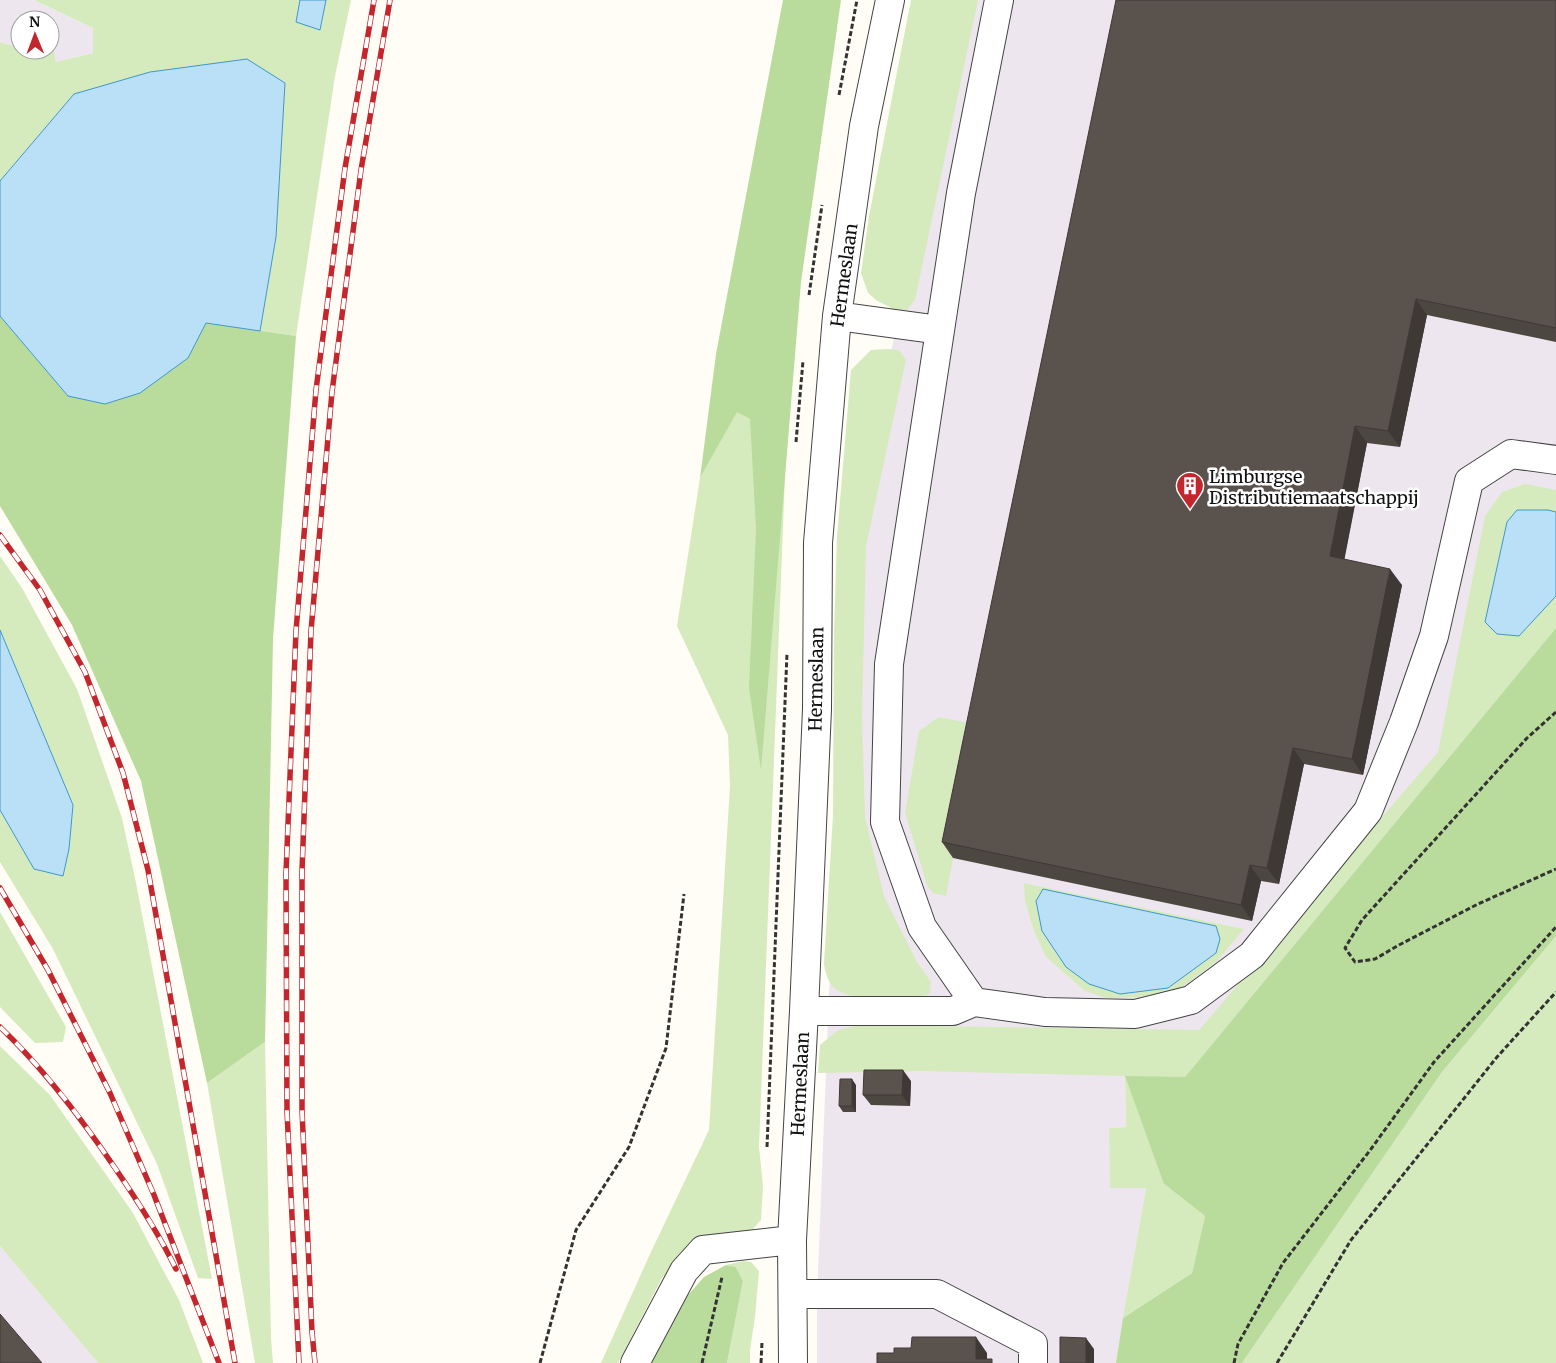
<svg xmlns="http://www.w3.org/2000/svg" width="1556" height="1363" viewBox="0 0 1556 1363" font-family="Merriweather,serif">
<rect width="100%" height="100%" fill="#fffdf5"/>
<path fill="#eee6ef" d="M0 0H34L93 28V53L56 62 51 29H50V20H20V45L17 47 0 42Z
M958 0H1556V628L1185 1077 1125 1076 1126 1127 1109 1128 1111 1188H1146L1116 1363H817V1298L846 563 898 319 947 52Z
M0 1246 98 1363H0Z"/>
<path fill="#d5ebbd" d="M34 0H351L335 76 296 336 260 331 276 237 285 83 74 94 0 181V42L17 47 20 45V50H50V29L51 28 56 62 93 53V28Z
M911 0H978L915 300 907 310 893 309 876 300 868 293 861 273 869 216Z
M886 349 899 350 906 360 866 546 862 717 865 817 884 896 917 962 931 982 930 993 922 998C899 998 851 1003 834 988 828 982 825 972 824 963L833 815 834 634 837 537 851 370 871 350Z
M737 411 750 419 787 423 759 1147 763 1186 761 1220 753 1229 739 1234 698 1244 662 1278 618 1363H601L650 1254 709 1130 730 786 728 735 677 626 700 478Z
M1525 484 1556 490V628L1185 1077 1164 1184 1205 1216 1192 1273 1123 1318 1146 1188H1110L1109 1128 1126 1127 1125 1076 921 1071 818 1073 820 1045 838 1030 860 1025 1199 1030 1438 752 1485 516 1502 492Z
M0 556 22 588 77 689 122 818 136 883 212 1279 198 1278 157 1164 53 949 0 862V810L34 869 63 876 69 849 73 805 0 630Z
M939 717 978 725 946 896 933 893 927 885 905 813 919 731Z
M1024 883 1033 885 1244 929 1217 961 1181 988 1172 992 1138 997 1107 998 1085 991 1046 957 1034 931 1025 901Z
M0 912 66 1027 63 1042 35 1043 0 1007Z
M1556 936V1363H1242L1442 1072Z
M265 1042 271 1339 273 1363H255L207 1083Z
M0 1046 50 1095 133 1213 179 1300 203 1363H98L0 1246Z
M744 1261 751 1262 759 1271 755 1317 750 1350V1363H727L743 1281 736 1267 726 1265Z"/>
<path fill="#b9dc9c" d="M783 0H841L801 282 761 770 749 688 756 529 750 419 737 412 700 478 716 354Z
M0 316 68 396 188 358 206 323 296 336 273 639 265 1042 207 1083 141 781 72 625 0 506Z
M1556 628V936L1442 1072 1242 1363H1116L1123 1318 1192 1273 1205 1216 1164 1184 1125 1076 1185 1077Z
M726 1265 736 1267 743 1281 727 1363H648L674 1311 704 1277Z"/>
<path fill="#b9e0f7" stroke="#3f96cf" d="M300 0H326L320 30 296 22Z
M247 59 285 83 276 237 260 331 206 323 188 358 140 393 105 404 68 396 0 316V181L74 94 150 72Z
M1517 510H1548L1556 512V596L1519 636 1497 634 1485 622 1507 522Z
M0 630 73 805 69 849 63 876 34 869 0 810Z
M1043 889 1216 926 1220 939 1216 953 1168 988 1120 994 1089 984 1066 967 1042 931 1036 901Z"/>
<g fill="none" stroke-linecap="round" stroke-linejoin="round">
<defs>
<path id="minor" d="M999 0 961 193 889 664 885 822 922 927 974 1002 1045 1012 1135 1014 1191 1000 1252 955 1368 811 1404 722 1434 636 1469 481 1511 454 1556 460
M837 316 940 330
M804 1011H953L974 1002
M793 1294H937L1033 1344V1363
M635 1363 684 1271 703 1250 792 1240
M793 1363 792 1240 804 1011 817 709 818 543 837 316 864 126 890 0"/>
</defs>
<use href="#minor" stroke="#444" stroke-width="30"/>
<path stroke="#333" stroke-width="3" stroke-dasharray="5 2.5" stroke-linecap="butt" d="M839 95 857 0
M809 295 822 205
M796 442 803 361
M1556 712 1527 738 1362 920 1345 948 1355 962 1375 959 1399 945 1478 904 1556 869
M767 1147 787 653
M540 1363 576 1230 629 1147 666 1048 684 894
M702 1363 722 1277
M761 1363 762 1342
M1234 1363 1238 1344 1283 1263 1371 1149 1434 1062 1556 927
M1277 1363 1351 1240 1497 1057 1556 992"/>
<use href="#minor" stroke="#fff" stroke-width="28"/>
<defs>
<path id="rail" d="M0 535 40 590 85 672 123 773 148 870 235 1363
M0 888 48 970 110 1093 154 1195 219 1363
M0 1027C44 1069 81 1118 115 1168 137 1200 159 1234 176 1269
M299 1363 287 1111 286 873 296 631 316 390 345 168 374 0
M315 1363 312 1332 302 1110V871L311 631 332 392 361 170 390 0"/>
</defs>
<use href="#rail" stroke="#c4262e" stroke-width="5.5"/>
<use href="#rail" stroke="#fff" stroke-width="4" stroke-dasharray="11" stroke-linecap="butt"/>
</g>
<path fill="#4d4742" d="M1556 0V342L1427 315 1400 447 1367 443 1344 559 1402 585 1363 775 1304 764 1279 884 1261 881 1252 921 953 858 942 842Z
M911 1081 910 1106 871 1105 863 1095Z
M856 1085V1112H843L839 1106Z"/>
<path fill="#3f3936" d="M1416 299 1427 315 1400 447 1388 431Z
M1355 426 1367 443 1342 572 1330 556Z
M1390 569 1402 585 1363 775 1352 759Z
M1293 748 1304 764 1279 884 1267 868Z
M1250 865 1261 881 1252 921 1241 905Z
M903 1070 911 1081 910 1106 902 1095Z
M852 1079 856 1085V1112L852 1106Z
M976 1337 987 1353V1363L976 1359Z
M1086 1338 1094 1349V1363H1086Z"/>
<path fill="#5a524d" stroke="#3f3936" d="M1116 0H1556V328L1416 299 1388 431 1355 426 1330 556 1390 569 1352 759 1293 748 1267 868 1250 865 1241 905 942 842Z
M864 1070H903L902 1095H863Z
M840 1079H852V1106H839Z
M0 1314 42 1363H0Z
M912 1337H976V1359H992V1363H877V1353H894V1348H911Z
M1060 1337 1086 1338V1363H1060Z"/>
<defs>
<symbol id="building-pin" viewBox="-11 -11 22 30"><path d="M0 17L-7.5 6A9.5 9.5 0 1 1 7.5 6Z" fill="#c4262e" stroke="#fff"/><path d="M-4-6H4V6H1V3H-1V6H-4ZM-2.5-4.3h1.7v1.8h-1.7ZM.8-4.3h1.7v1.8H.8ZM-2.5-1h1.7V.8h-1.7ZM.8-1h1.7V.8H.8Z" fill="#fff"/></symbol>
</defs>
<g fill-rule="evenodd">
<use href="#building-pin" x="1174" y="470" width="32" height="43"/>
</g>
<g text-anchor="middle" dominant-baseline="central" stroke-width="5" stroke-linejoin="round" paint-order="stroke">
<g font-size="18" fill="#111" stroke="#fff">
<text transform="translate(844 275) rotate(-82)">Hermeslaan</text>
<text transform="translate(816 679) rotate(-89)">Hermeslaan</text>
<text transform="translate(800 1084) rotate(-87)">Hermeslaan</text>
</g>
<g font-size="18" fill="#111" stroke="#fff" text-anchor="start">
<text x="1209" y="476">Limburgse<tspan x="1209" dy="21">Distributiemaatschappij</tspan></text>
</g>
</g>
<g transform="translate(35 35) rotate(359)"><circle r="24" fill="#ffffff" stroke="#a0a0a0"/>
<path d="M0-4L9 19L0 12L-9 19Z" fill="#c4262e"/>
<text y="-8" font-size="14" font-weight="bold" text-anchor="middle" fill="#111111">N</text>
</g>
</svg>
